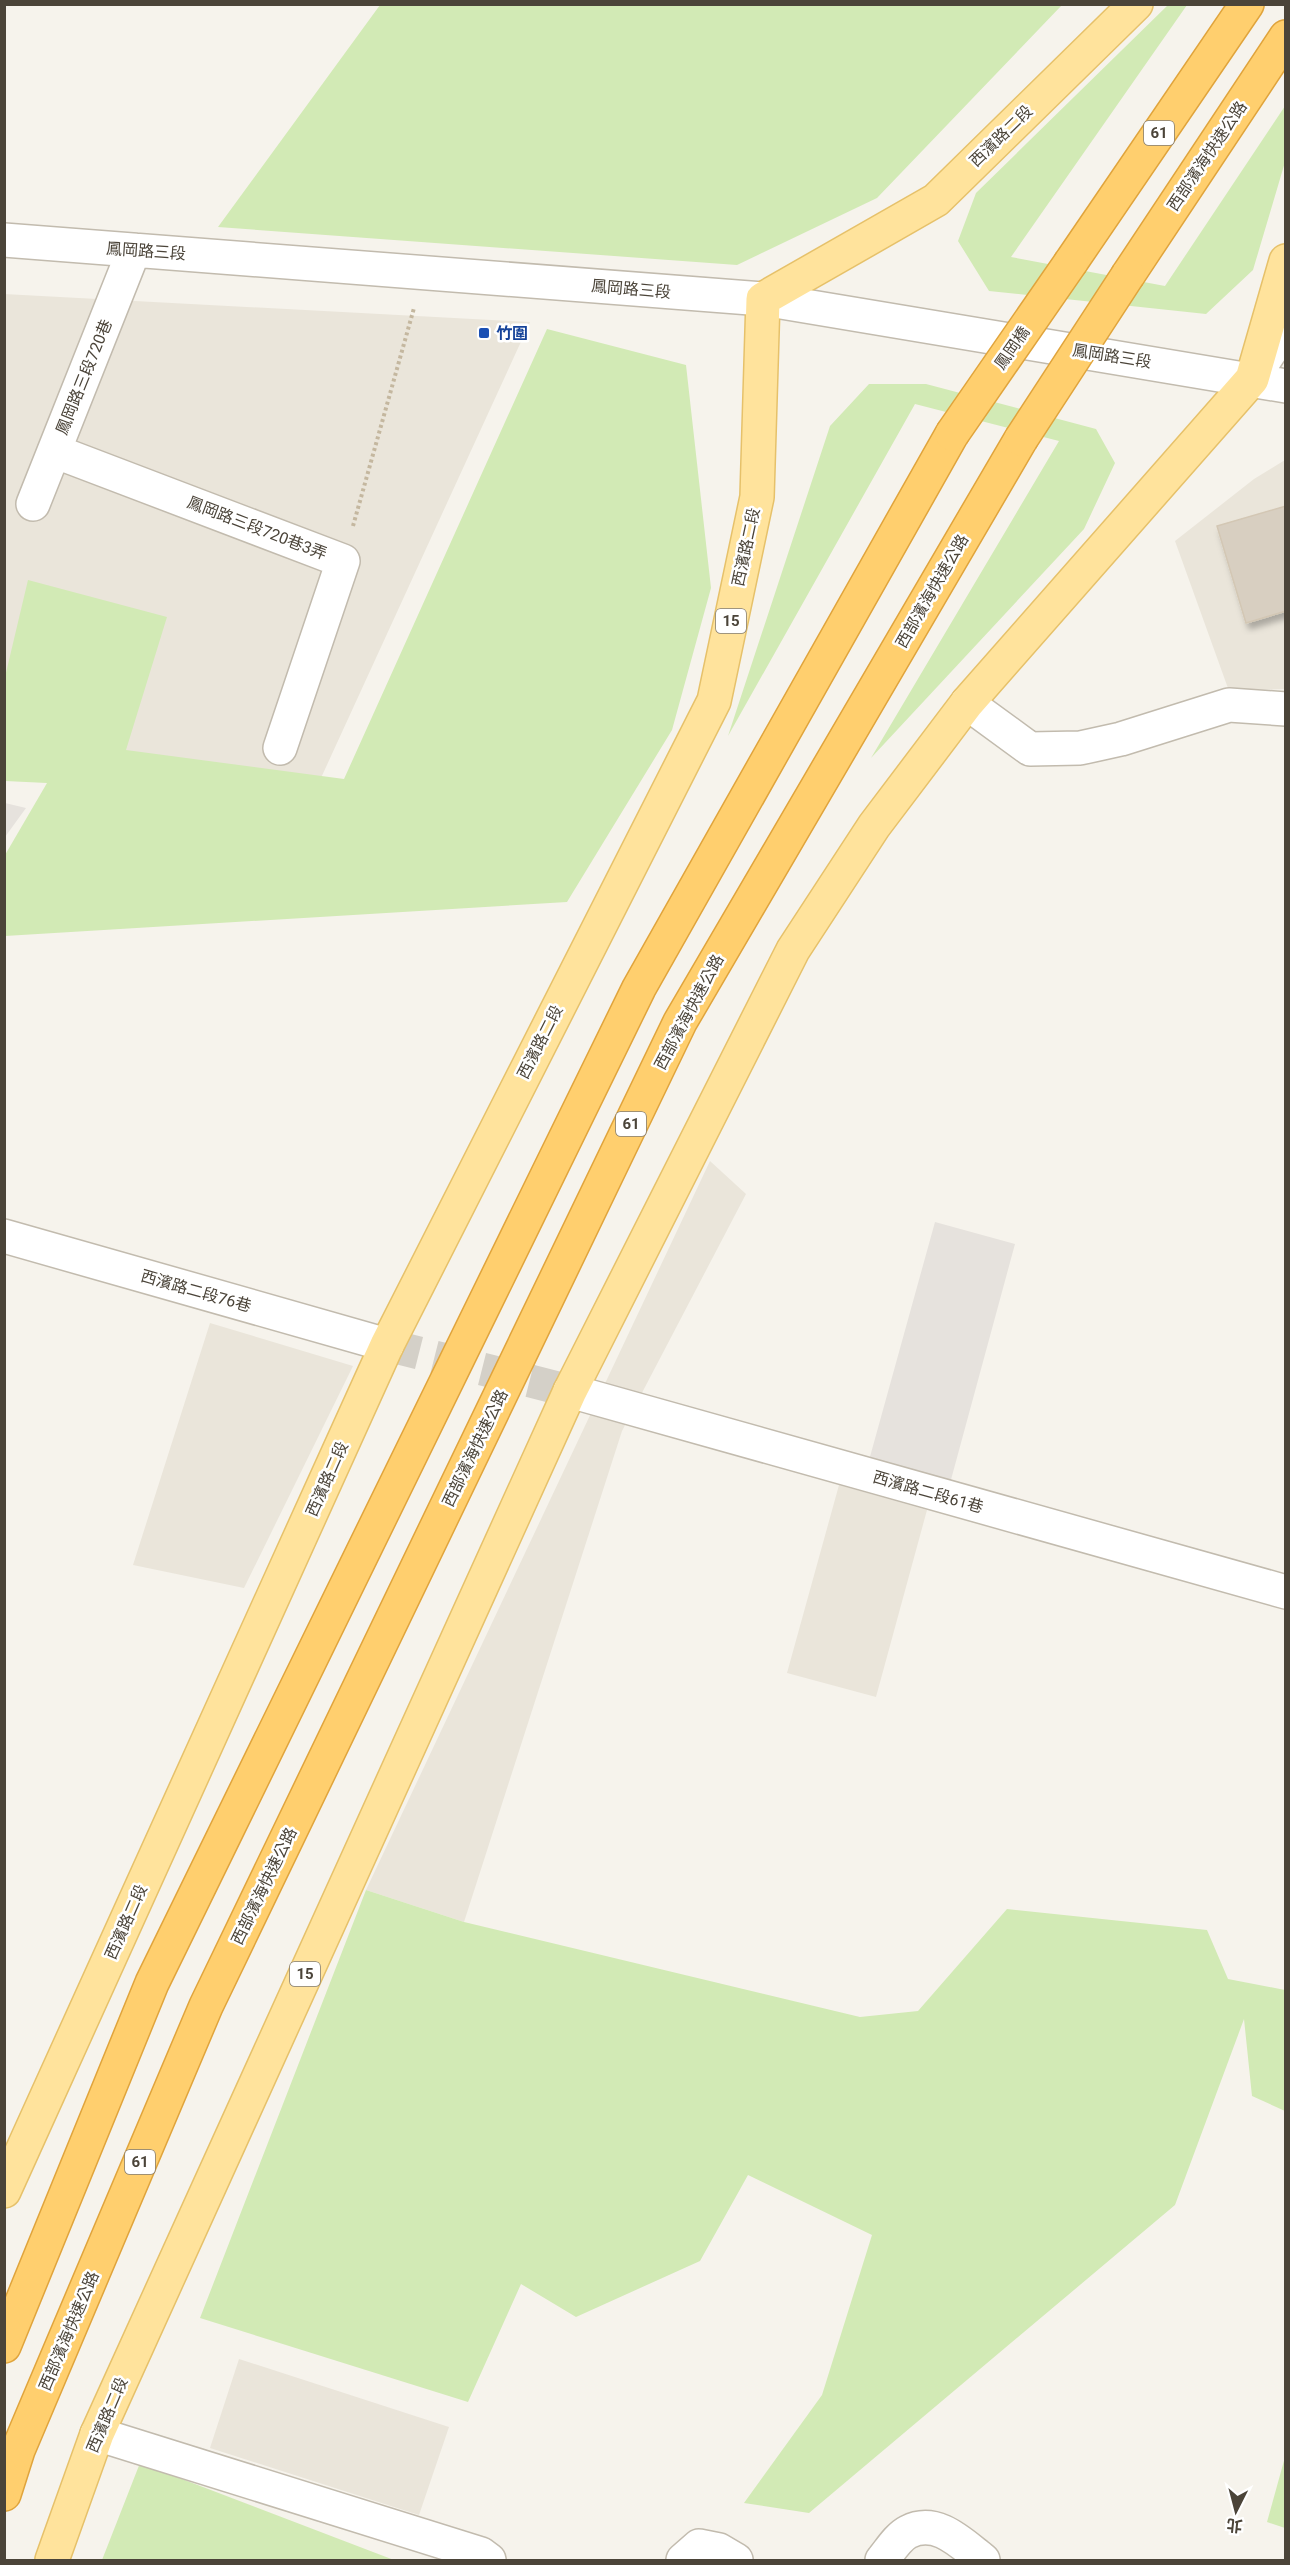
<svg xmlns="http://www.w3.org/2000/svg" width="1290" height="2565" viewBox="0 0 1290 2565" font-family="Roboto,'Noto Sans TC',sans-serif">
<defs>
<filter id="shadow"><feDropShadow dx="3.5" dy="6" stdDeviation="3" flood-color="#0004"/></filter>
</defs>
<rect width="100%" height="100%" fill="#f6f3ec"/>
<path fill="#eae5da" d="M4 294 530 322 304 815 5 762Z
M1285 460V689L1229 691 1175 541 1254 479Z
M710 1161 746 1194 622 1431 464 1922 366 1890Z
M210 1323 353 1366 244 1588 133 1565Z
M839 1485 927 1510 876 1697 787 1673Z
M239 2359 449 2427 419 2515 210 2448Z"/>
<path fill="#e6e2dd" d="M5 803 26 808 5 837 4 803Z
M935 1222 1015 1244 949 1487 868 1464Z"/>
<path fill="#d2eab5" d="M380 5V4L1062 5 877 198 737 265 218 227Z
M1168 5H1187L1011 257 1165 286 1285 106V162L1253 270 1206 314 989 291 958 241 976 193Z
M547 329 686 365 711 588 672 730 567 902 5 936V855L47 783 5 781V677L28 580 167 617 126 750 344 779Z
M869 384H926L1096 429 1115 463 1084 529 871 758 1059 441 915 404 728 736 830 426Z
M366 1890 464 1922 860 2017 918 2011 1007 1909 1207 1930 1228 1979 1285 1990V2111L1252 2096 1244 2019 1175 2205 809 2513 744 2503 822 2395 872 2235 748 2175 700 2261 576 2317 521 2284 468 2402 200 2318Z
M1285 2457 1286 2528H1285L1267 2522Z
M140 2463 394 2560H102Z"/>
<path fill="#d8cfc1" stroke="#d3c7b4" stroke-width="1.5" filter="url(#shadow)" d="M1286 506V611L1246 623 1217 526Z"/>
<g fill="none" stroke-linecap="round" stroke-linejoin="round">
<path stroke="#d4d0c8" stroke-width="33" stroke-dasharray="33 16" stroke-linecap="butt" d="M387 1345 570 1391"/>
<defs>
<path id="minor" d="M4 240 763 299 1286 386
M1258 370 1286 327
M54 451 343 561 280 748
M33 504 134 250
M967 703 1030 749 1080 748 1121 739 1229 705 1286 709
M4 1236 387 1345
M570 1391 1286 1592
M97 2434 481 2554 489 2560
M683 2560 699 2546 719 2550 736 2560
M882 2560C889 2552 898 2537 908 2532 937 2517 962 2544 983 2560"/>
<path id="major" d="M4 2191 387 1345 714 701 757 497 763 299 936 200 1136 4
M52 2560 97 2434 570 1391 793 950 874 826 967 703 1252 379 1286 261"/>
<path id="highway" d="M1071 262 1247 4
M1128 275 1286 37
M4 2346 152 1983 639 988 952 434
M4 2494 18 2450 206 2006 680 1022 1021 439"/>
</defs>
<use href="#minor" stroke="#c2bbae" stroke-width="36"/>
<use href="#major" stroke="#e6c16a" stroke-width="36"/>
<use href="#highway" stroke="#e0a43c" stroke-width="36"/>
<path stroke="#c4b79f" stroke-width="4" stroke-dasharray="3 3" stroke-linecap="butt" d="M353 526 414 308"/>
<use href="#minor" stroke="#fff" stroke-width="33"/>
<use href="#major" stroke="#ffe39c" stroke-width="33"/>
<use href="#highway" stroke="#ffcf6e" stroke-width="33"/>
<defs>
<path id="highway-bridge" d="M952 434 1071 262
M1021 439 1128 275"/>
</defs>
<use href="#highway-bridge" stroke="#e0a43c" stroke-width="36" stroke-linecap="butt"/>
<use href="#highway-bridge" stroke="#ffcf6e" stroke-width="33"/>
</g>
<rect fill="#1a4fb4" stroke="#fff" stroke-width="2" x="478" y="327" width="12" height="12" rx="3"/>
<g text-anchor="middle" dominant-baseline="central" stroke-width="5" stroke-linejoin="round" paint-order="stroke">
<g fill="#fff" stroke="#817c74" stroke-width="1.5">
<rect x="1144" y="121" width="30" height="24" rx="4.5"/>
<rect x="716" y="609" width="30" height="24" rx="4.5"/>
<rect x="616" y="1112" width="30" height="24" rx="4.5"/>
<rect x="290" y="1962" width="30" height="24" rx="4.5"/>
<rect x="125" y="2150" width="30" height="24" rx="4.5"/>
</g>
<g font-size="15" font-weight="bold" fill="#4b4439">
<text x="1159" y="133">61</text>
<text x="731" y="621">15</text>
<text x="631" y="1124">61</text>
<text x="305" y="1974">15</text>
<text x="140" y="2162">61</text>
</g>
<g font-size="16" fill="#4b4439" stroke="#fff">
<text transform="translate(1001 136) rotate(-44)">西濱路二段</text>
<text transform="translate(1207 156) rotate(-56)">西部濱海快速公路</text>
<text transform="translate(146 251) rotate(4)">鳳岡路三段</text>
<text transform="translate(631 289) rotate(5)">鳳岡路三段</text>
<text transform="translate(1012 348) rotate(-55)">鳳岡橋</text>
<text transform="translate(1112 356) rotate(9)">鳳岡路三段</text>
<text transform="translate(84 377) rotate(-68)">鳳岡路三段720巷</text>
<text transform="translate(257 528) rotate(21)">鳳岡路三段720巷3弄</text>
<text transform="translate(746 547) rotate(-78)">西濱路二段</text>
<text transform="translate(932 591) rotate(-60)">西部濱海快速公路</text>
<text transform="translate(689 1012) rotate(-62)">西部濱海快速公路</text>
<text transform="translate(540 1042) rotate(-63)">西濱路二段</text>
<text transform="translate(196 1291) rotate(16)">西濱路二段76巷</text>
<text transform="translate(475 1448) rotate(-64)">西部濱海快速公路</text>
<text transform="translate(327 1479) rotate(-66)">西濱路二段</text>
<text transform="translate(928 1492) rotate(16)">西濱路二段61巷</text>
<text transform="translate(264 1886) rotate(-64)">西部濱海快速公路</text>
<text transform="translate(126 1922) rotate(-66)">西濱路二段</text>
<text transform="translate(69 2331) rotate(-67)">西部濱海快速公路</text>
<text transform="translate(107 2415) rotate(-67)">西濱路二段</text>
</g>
<g font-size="16" font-weight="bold" fill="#164399" stroke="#fff" text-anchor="start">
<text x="496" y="333">竹圍</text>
</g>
</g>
<rect width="1290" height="2565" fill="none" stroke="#4b4439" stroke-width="12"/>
<g transform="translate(1236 2511) rotate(186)" stroke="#ffffff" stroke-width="4.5" paint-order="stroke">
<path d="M0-4.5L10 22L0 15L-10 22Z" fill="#4b4439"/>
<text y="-9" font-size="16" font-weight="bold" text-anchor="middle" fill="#4b4439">北</text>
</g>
</svg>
